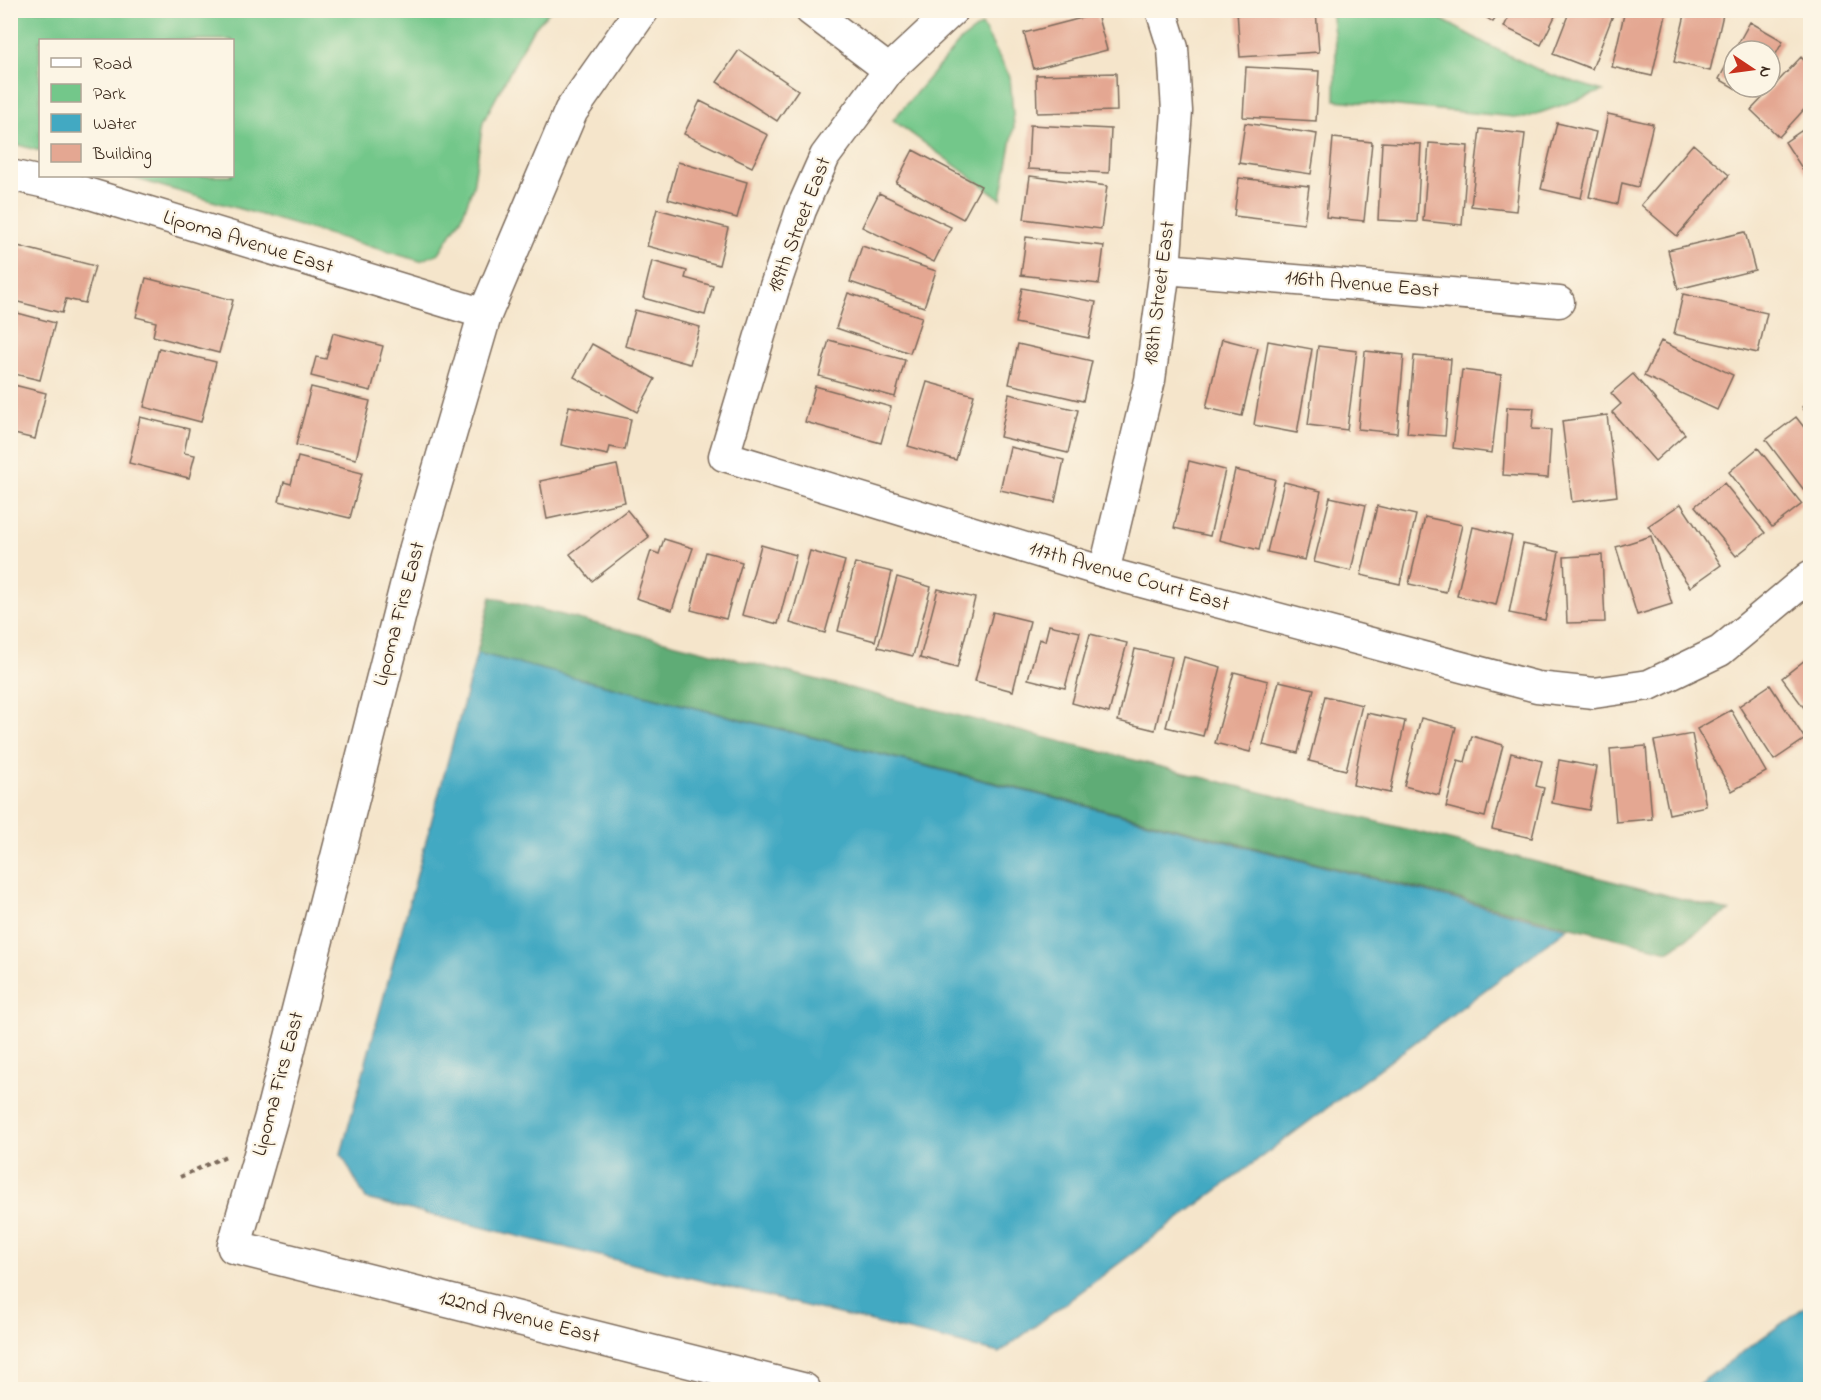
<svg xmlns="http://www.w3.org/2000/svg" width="1821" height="1400" viewBox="0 0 1821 1400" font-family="'Indie Flower',sans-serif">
<rect width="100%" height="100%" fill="#fcf5e5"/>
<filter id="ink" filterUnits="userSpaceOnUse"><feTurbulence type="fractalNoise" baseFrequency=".0167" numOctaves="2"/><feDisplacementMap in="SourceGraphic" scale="12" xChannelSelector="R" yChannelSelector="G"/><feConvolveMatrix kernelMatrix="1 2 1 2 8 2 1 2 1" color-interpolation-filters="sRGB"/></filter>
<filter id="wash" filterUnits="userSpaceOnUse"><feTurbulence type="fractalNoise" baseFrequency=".008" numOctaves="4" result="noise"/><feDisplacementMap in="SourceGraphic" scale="24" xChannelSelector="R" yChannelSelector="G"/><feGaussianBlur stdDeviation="1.35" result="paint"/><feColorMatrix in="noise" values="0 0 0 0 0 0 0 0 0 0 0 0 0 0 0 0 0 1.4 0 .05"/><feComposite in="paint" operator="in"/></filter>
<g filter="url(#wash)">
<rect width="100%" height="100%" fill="#f5e5cb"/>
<path fill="#73c78a" stroke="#577854" stroke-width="1.5" d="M10 11 11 10 550 11 532 31 483 122 473 187 462 217 439 253 420 261 126 176H232V40H40V151L11 143Z
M1331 11H1426L1490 46 1545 73 1603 91 1525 118 1335 100 1336 48Z
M982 25 1010 77 1014 127 1001 199 893 120 960 41Z"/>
<path fill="#5eac76" stroke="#4c6b4a" stroke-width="1.5" d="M491 597 1635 887 1729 911 1668 951 477 653Z"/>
<path fill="#42a9c2" stroke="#3e6a70" stroke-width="1.5" d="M477 653 1568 928 999 1353 366 1199 341 1154Z
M1810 1303V1389H1692Z"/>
<g id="blocks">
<path fill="#e4a792" d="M1237 10H1316L1319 52 1240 57Z
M1475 10H1501L1493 22Z
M1512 10H1558L1541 45 1504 27Z
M1570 10H1615L1592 69 1553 54Z
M1625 10H1667L1652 76 1612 67Z
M1686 10H1724L1710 71 1674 62Z
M1097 14 1107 50 1034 69 1024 33Z
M1750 22 1783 41 1770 65V51H1734Z
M739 50 798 90 777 121 717 82Z
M1734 51V87H1758L1752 98 1719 79Z
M1801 57 1810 67V103L1779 137 1751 110Z
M1246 67 1319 71 1316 121 1243 117Z
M1116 73 1117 111 1037 113 1036 75Z
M700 101 768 135 752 167 684 134Z
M1608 114 1653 124 1638 187 1622 183 1618 204 1589 197Z
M1245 123 1317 134 1311 174 1239 163Z
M1557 123 1596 132 1581 198 1541 189Z
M1030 125 1111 129 1109 173 1028 169Z
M1810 125V169L1805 173 1785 142Z
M1480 129 1525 134 1516 211 1471 206Z
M1333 138 1372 142 1364 221 1326 217Z
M1382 142 1421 144 1417 222 1378 220Z
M1429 143 1468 146 1462 225 1423 221Z
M1693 144 1729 175 1677 236 1641 205Z
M913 150 981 186 963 219 896 183Z
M678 162 747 182 737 218 668 199Z
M1030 176 1107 186 1101 229 1024 219Z
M1239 178 1309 186 1304 224 1234 216Z
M879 193 951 227 934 262 862 227Z
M657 209 728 228 719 265 647 246Z
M1745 232 1755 270 1678 289 1668 250Z
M1026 237 1104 246 1099 284 1021 275Z
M10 244 95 266 85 303 66 299 62 313 10 300Z
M862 246 936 271 924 307 850 282Z
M652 261 687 271 685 278 713 286 705 315 643 298Z
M146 278 233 300 219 353 153 336 156 322 136 317Z
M1022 288 1096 302 1089 338 1015 323Z
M848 293 922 317 910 353 836 328Z
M1683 294 1767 313 1758 353 1674 334Z
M635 310 700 327 690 364 625 346Z
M10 311 55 323 40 380 10 373Z
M333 333 383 346 371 391 311 376 316 357 326 359Z
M1222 339 1258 348 1242 416 1206 408Z
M829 340 905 360 895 397 819 376Z
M1268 341 1312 349 1297 433 1254 425Z
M1661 341 1733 375 1717 410 1644 376Z
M592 344 655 379 637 412 574 377Z
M1018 344 1092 361 1083 401 1009 384Z
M1318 346 1357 351 1347 430 1308 425Z
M159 348 216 362 201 422 144 407Z
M1365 351 1404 355 1397 433 1358 429Z
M1414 356 1451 359 1445 436 1407 433Z
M1462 370 1501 375 1492 453 1453 448Z
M1633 374 1685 434 1655 461 1612 412 1621 404 1611 393Z
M927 382 974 395 956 460 908 446Z
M10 384 46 393 35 439 10 433Z
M815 386 891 407 881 443 805 422Z
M311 387 370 401 356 459 296 445Z
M1009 394 1078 410 1068 453 1000 437Z
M1810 400V419L1802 407Z
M569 406 631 419 625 450 610 447 608 455 561 445Z
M1507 407 1534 408 1532 429 1551 430 1548 478 1503 475Z
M1607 415 1617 496 1572 502 1562 421Z
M140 417 189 429 184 453 195 455 189 478 129 463Z
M1796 417 1810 435V498L1766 440Z
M1010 447 1064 460 1055 502 1000 490Z
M1758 448 1802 504 1772 527 1729 472Z
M298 457 362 473 350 518 279 501 284 482 291 484Z
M1189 461 1225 470 1210 536 1174 528Z
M617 465 625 502 547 519 540 481Z
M1235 470 1275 479 1259 550 1219 540Z
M1284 482 1321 491 1305 560 1267 552Z
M1724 483 1765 533 1736 556 1695 506Z
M1330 497 1366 505 1351 571 1314 562Z
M1681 504 1721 565 1690 587 1648 526Z
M1377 506 1416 515 1400 584 1361 575Z
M627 510 649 537 592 581 570 554Z
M1425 517 1462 525 1446 592 1409 584Z
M1473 527 1512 536 1496 605 1457 596Z
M1651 536 1672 604 1637 615 1616 547Z
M664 539 693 548 672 610 636 598 651 551 659 554Z
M1523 544 1559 552 1545 620 1509 613Z
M761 545 796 555 778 624 742 615Z
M810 551 845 561 825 633 790 623Z
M706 552 742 562 726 619 691 610Z
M1602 555 1605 622 1567 623 1564 557Z
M855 563 892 572 875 641 838 631Z
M897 577 931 587 913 656 878 647Z
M938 589 975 598 957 668 920 658Z
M993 612 1030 621 1013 691 975 681Z
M1049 625 1080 632 1065 688 1028 679 1039 639 1045 641Z
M1090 634 1127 643 1109 713 1072 703Z
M1135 649 1172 657 1155 730 1118 721Z
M1810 656V716L1782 678Z
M1184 657 1221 667 1203 736 1166 727Z
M1234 672 1268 681 1250 752 1215 743Z
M1279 681 1314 689 1298 753 1263 745Z
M1770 685 1805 739 1774 760 1739 706Z
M1325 696 1362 705 1346 770 1309 761Z
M1731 710 1766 772 1732 791 1697 729Z
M1367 713 1405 721 1390 793 1353 785Z
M1421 718 1456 727 1439 795 1404 786Z
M1692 734 1706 806 1669 814 1654 741Z
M1472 736 1503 745 1485 817 1446 807 1458 760 1465 762Z
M1646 746 1652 819 1616 822 1610 749Z
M1511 753 1542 761 1536 786 1544 788 1532 838 1492 829Z
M1559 760 1597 767 1589 810 1552 803Z"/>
</g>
</g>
<g filter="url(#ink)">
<use href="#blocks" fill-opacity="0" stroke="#7c6b5b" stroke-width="1.5"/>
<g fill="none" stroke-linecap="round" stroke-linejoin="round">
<defs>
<path id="minor" d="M810 10 889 70
M953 10 889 70 825 156 801 210 774 289 724 456 1104 572 1537 687 1594 693 1649 685 1720 651 1810 576
M10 175 77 190 485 314
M1165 269 1559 302
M1104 572 1150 380 1165 269 1177 111 1173 48 1161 10"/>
<path id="tertiary" d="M642 10 571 111 485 314 416 549 271 1118 234 1247 804 1390"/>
</defs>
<use href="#minor" stroke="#7c6b5b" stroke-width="33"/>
<use href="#tertiary" stroke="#7c6b5b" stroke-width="36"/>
<path stroke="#7c6b5b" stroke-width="4" stroke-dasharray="4.5 4.5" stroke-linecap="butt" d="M180 1177 226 1156"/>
<use href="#minor" stroke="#fff" stroke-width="30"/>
<use href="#tertiary" stroke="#fff" stroke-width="33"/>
</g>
</g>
<g text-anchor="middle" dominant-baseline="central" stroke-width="4.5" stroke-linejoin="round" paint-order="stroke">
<g font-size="21" fill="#3b2a1e" stroke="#fcf5e5">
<text transform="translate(800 225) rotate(-69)">189th Street East</text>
<text transform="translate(248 243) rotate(17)">Lipoma Avenue East</text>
<text transform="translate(1362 285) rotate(5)">116th Avenue East</text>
<text transform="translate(1160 293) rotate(-83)">188th Street East</text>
<text transform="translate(1129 577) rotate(16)">117th Avenue Court East</text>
<text transform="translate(400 614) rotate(-75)">Lipoma Firs East</text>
<text transform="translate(279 1084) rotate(-75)">Lipoma Firs East</text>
<text transform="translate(519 1318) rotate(14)">122nd Avenue East</text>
</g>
</g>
<rect width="1821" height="1400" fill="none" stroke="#fcf5e5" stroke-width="36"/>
<rect x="39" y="39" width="195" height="138" fill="#fcf5e5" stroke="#afa495" stroke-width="1.5"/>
<rect x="51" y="58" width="30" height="9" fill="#ffffff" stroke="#afa495" stroke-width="1.5"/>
<text x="93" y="69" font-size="18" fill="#3b2a1e">Road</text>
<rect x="51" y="84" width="30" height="18" fill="#73c78a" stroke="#afa495" stroke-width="1.5"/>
<text x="93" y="99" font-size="18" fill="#3b2a1e">Park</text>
<rect x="51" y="114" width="30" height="18" fill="#42a9c2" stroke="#afa495" stroke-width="1.5"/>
<text x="93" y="129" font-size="18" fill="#3b2a1e">Water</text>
<rect x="51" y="144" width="30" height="18" fill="#e4a792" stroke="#afa495" stroke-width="1.5"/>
<text x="93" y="159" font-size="18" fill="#3b2a1e">Building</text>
<g transform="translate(1752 69) rotate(103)"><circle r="28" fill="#fcf5e5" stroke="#afa495" stroke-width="1.5"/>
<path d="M0-4.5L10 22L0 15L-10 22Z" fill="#c8321e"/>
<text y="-9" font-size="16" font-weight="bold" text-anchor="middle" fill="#3b2a1e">N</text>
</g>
</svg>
